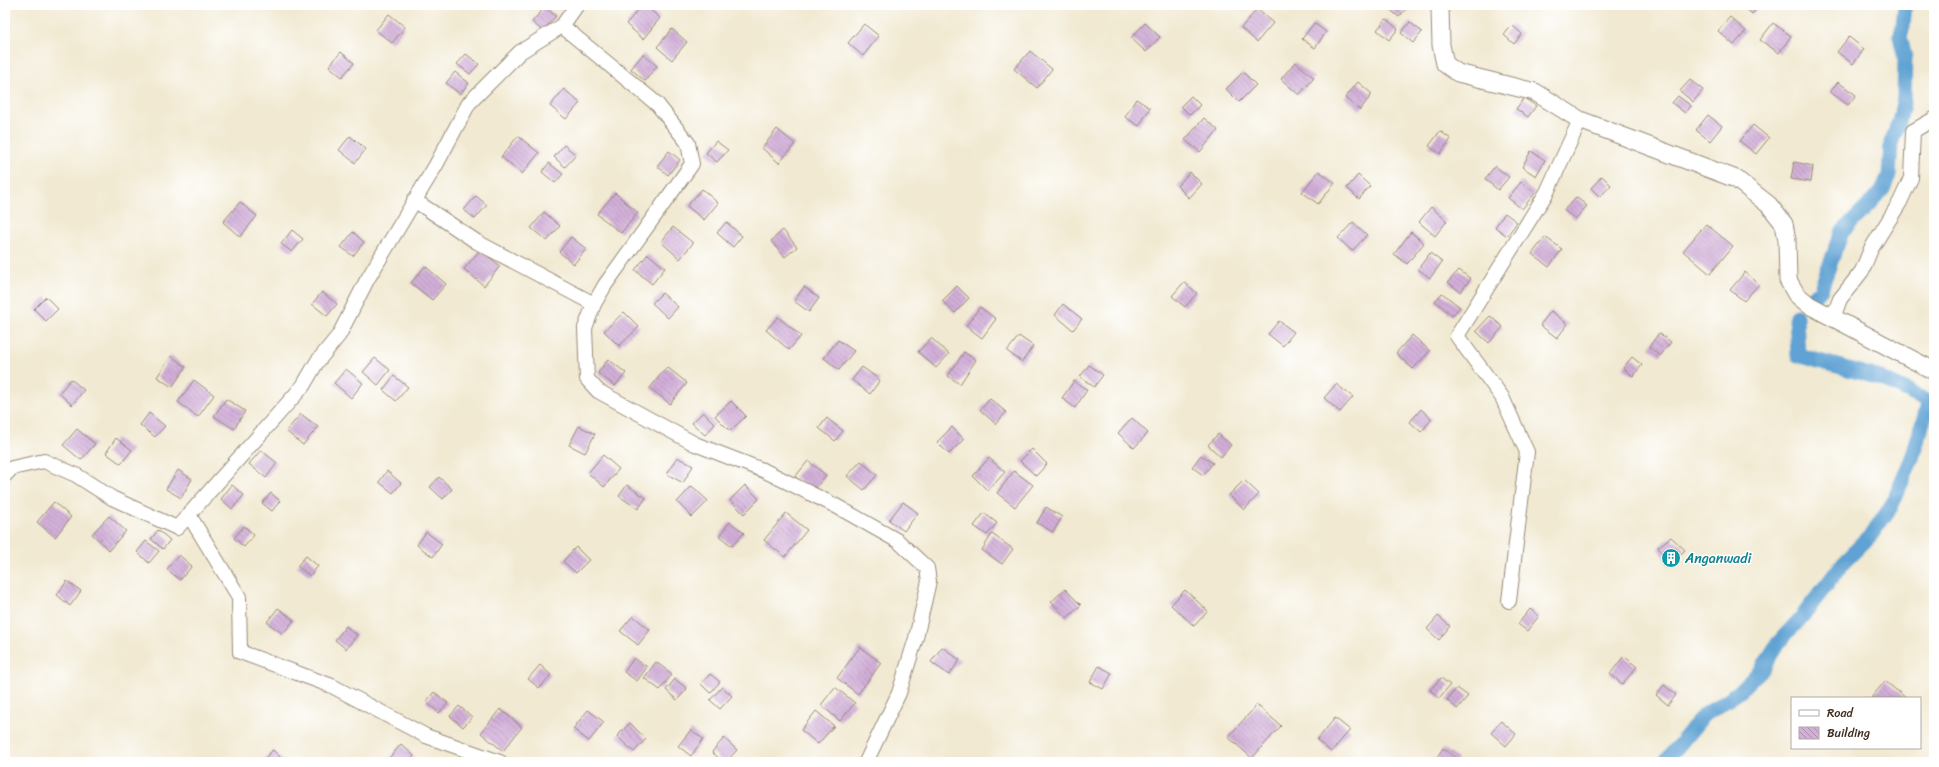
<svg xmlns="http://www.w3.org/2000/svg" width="1939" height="767" viewBox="0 0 1939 767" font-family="Sriracha,sans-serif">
<defs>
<pattern id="building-back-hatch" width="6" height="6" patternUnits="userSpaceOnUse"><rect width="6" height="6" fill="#d2afd9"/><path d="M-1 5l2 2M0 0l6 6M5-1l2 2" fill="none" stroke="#ac8faf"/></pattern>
</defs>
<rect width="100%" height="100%" fill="#fff"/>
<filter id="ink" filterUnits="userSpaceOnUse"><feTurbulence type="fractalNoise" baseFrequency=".025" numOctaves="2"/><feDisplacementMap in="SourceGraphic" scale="8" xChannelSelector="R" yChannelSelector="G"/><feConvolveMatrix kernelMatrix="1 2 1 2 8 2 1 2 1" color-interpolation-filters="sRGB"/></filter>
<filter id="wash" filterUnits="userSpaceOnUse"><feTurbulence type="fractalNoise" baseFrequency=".012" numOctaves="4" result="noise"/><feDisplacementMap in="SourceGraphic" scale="16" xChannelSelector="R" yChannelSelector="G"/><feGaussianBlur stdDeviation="0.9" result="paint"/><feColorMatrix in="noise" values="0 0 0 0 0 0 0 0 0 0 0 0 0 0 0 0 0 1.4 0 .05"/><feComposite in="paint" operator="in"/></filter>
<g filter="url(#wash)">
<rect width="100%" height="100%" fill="#f1e9d1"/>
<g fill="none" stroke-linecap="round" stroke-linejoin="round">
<path stroke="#5ea2d3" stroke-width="15" d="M1813 297 1820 291 1842 232 1872 202 1883 189 1889 175 1891 143 1899 122 1904 98 1905 58 1900 36 1903 27 1905 5
M1665 762 1703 716 1739 692 1762 669 1778 643 1801 618 1844 562 1871 535 1891 507 1912 458 1929 402 1880 378 1798 355 1796 316"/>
</g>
<g id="blocks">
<path fill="url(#building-back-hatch)" d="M642 5H644L660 18 643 39 626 24Z
M1391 5H1401L1406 9 1399 17 1388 8Z
M1742 5H1760L1752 14Z
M545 7 556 16 543 31 532 22Z
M1257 9 1273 23 1257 42 1241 28Z
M389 14 405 27 392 43 376 30Z
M1730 17 1746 31 1734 45 1718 31Z
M1386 19 1398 29 1389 40 1377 30Z
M1410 22 1422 32 1413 43 1401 33Z
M1145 23 1160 37 1146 52 1131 38Z
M1314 23 1326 32 1315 48 1302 39Z
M1773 23 1791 36 1779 53 1760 40Z
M864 24 879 36 863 56 848 43Z
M1512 25 1522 34 1514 44 1504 35Z
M672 29 687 42 672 60 657 47Z
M1849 37 1864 49 1853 64 1837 52Z
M1030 51 1052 69 1037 88 1014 69Z
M341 52 354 63 342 77 329 66Z
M466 54 479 64 470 74 457 64Z
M643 54 657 66 645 81 631 69Z
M1295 62 1314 78 1299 95 1281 79Z
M455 72 469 83 460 94 446 83Z
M1243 72 1256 85 1239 102 1226 89Z
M1690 80 1703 90 1693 102 1680 91Z
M1358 82 1372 94 1360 110 1345 98Z
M1838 82 1856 95 1848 105 1830 92Z
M564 89 580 103 566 119 550 106Z
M1191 96 1200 105 1190 115 1181 106Z
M1678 96 1691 106 1685 113 1672 103Z
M1524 98 1536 106 1528 117 1516 109Z
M1136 99 1150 108 1139 126 1125 117Z
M1708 115 1722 126 1710 141 1696 130Z
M1204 118 1218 130 1200 152 1185 140Z
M1753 125 1769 138 1756 154 1740 141Z
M777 129 795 144 779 163 762 148Z
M1440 131 1451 139 1440 154 1429 146Z
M350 136 366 149 355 163 339 150Z
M518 136 539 153 522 174 501 157Z
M716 141 728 150 717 162 706 153Z
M564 145 576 155 565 167 554 157Z
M669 151 680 160 668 175 657 166Z
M1531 151 1545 160 1536 176 1522 167Z
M1794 162 1813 166 1811 182 1791 179Z
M549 163 563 174 555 183 542 172Z
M1495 166 1509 177 1498 190 1485 179Z
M1319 171 1335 183 1318 204 1302 192Z
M1190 172 1202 184 1189 198 1177 186Z
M1358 175 1370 186 1359 199 1347 188Z
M1602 176 1611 185 1600 197 1591 188Z
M1521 182 1535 193 1522 209 1508 198Z
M702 189 718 203 704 220 687 206Z
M615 193 638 213 621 233 597 214Z
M476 196 487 205 475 219 464 210Z
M1576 197 1587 206 1575 219 1564 210Z
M240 202 257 216 240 237 223 222Z
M1431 207 1447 221 1435 236 1419 222Z
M544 212 560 226 547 241 531 228Z
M1505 213 1517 222 1507 236 1495 227Z
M726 222 742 236 733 247 717 233Z
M1353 222 1367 235 1352 251 1338 238Z
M1706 224 1733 246 1710 274 1683 251Z
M673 227 693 243 680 259 661 242Z
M292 230 303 239 292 252 281 244Z
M783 230 797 247 785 257 771 241Z
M353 232 364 242 353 256 341 247Z
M1411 232 1424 243 1407 264 1394 254Z
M571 237 586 249 574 264 559 252Z
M1545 237 1562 249 1549 267 1532 254Z
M480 250 500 266 484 286 464 269Z
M1430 253 1442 262 1430 278 1418 269Z
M648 254 665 268 652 284 635 270Z
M425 266 446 284 432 300 411 283Z
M1459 270 1471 279 1460 292 1448 282Z
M1745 272 1759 284 1744 301 1730 290Z
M1184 282 1197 293 1185 307 1172 296Z
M957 286 969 298 955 313 942 301Z
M804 287 819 298 809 312 794 301Z
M322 292 337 304 327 316 312 304Z
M662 293 678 307 668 318 652 303Z
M1442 293 1460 307 1452 316 1435 301Z
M46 297 58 309 46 321 34 309Z
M1063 304 1082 319 1073 330 1055 315Z
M980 307 996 319 982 338 966 326Z
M1551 311 1568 324 1557 338 1540 325Z
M624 312 639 327 619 346 604 331Z
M1490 316 1503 327 1489 343 1476 331Z
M778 317 801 336 789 350 766 330Z
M1279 321 1294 332 1283 346 1268 334Z
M1659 333 1671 342 1660 356 1649 347Z
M1412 335 1430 351 1413 369 1396 353Z
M1019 336 1033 346 1022 362 1007 351Z
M931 338 949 354 936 368 918 352Z
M838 340 854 351 839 370 824 358Z
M964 352 976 360 960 384 948 376Z
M171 356 186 367 172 387 157 377Z
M1632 357 1642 365 1633 376 1623 368Z
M375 358 390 370 378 385 363 372Z
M608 359 626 373 615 386 598 373Z
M1089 365 1103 375 1094 387 1080 377Z
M667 367 687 383 670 404 650 388Z
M862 367 880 380 870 394 852 380Z
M346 369 363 383 351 398 334 383Z
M394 376 408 387 396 401 383 390Z
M71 379 84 390 72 405 59 393Z
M194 380 214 395 198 417 178 402Z
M1074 381 1087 390 1075 408 1062 398Z
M1336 384 1353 397 1340 412 1324 398Z
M226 399 245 411 234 429 214 416Z
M990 399 1006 412 996 424 980 410Z
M731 401 746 416 730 431 715 416Z
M1421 409 1432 419 1421 432 1410 422Z
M703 412 715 424 705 435 692 423Z
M149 413 165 426 155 437 140 425Z
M301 414 318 427 303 445 286 431Z
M827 418 843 431 835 441 819 428Z
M1132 418 1148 433 1134 448 1118 433Z
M579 426 595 434 585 453 569 445Z
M952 427 964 439 949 454 937 442Z
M77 429 95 444 81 460 63 445Z
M1218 434 1231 445 1221 457 1208 445Z
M116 438 132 450 121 464 106 453Z
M1032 449 1047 464 1036 476 1020 461Z
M261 450 277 463 266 478 249 464Z
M603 455 619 469 604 487 588 473Z
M1201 455 1213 463 1203 475 1192 467Z
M677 457 693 466 683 483 667 474Z
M989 458 1005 472 988 491 973 476Z
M808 461 826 475 814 491 795 477Z
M861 461 877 475 864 490 847 476Z
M178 470 192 479 181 498 166 489Z
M387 471 401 483 393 493 379 482Z
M1014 471 1033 485 1015 507 997 493Z
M439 477 452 489 443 499 430 487Z
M1244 480 1259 494 1244 510 1229 495Z
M232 485 244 495 232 509 221 499Z
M627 485 646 498 638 509 619 496Z
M745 485 759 499 744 514 730 500Z
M692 486 708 501 692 517 677 502Z
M271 493 280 501 272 511 262 503Z
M54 502 71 517 55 537 37 522Z
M903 502 918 513 904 531 889 520Z
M1046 507 1062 517 1053 532 1037 523Z
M786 513 807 530 785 557 764 540Z
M984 513 997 523 987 535 974 526Z
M109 516 126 531 109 550 92 534Z
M730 522 744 533 732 546 719 536Z
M244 526 254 535 244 547 234 538Z
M158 530 170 540 163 549 151 539Z
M426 532 442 544 433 557 417 545Z
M992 534 1013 549 1002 564 982 550Z
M1671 537 1685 550 1669 566 1658 547Z
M146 541 159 551 149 563 137 552Z
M576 547 589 560 576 573 563 561Z
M179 555 192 566 180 580 167 569Z
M306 556 318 566 310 576 297 566Z
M67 581 81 591 70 606 57 595Z
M1065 589 1081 605 1067 618 1051 602Z
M1185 590 1208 611 1194 626 1171 605Z
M278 608 294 620 283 634 267 622Z
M1530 609 1539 616 1527 631 1518 624Z
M633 616 650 630 638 645 620 631Z
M1438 616 1450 626 1439 640 1427 629Z
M346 626 357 635 346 649 335 640Z
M860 647 881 663 858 694 837 678Z
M942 647 960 660 949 675 931 662Z
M1624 656 1637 667 1622 684 1610 674Z
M634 658 647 667 637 681 624 672Z
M656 662 672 674 660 690 644 678Z
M540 665 551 675 539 688 528 679Z
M1099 666 1112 673 1103 689 1090 682Z
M710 674 720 682 710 693 701 684Z
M1441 678 1450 685 1439 698 1430 690Z
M675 679 687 689 677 700 666 690Z
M1885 681 1906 698H1871Z
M1664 685 1676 695 1668 705 1656 695Z
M722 687 732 696 720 709 710 700Z
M835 687 855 703 840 721 821 705Z
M1457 688 1468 696 1457 709 1447 700Z
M434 692 448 703 439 713 426 702Z
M1257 705 1281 726 1252 758 1228 737Z
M459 706 472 717 463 727 450 716Z
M500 709 522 727 503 751 481 733Z
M588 710 604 722 589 741 573 729Z
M816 711 834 726 818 744 801 730Z
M1335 718 1350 730 1331 752 1317 740Z
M1501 721 1516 734 1506 746 1491 733Z
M630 723 646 739 634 752 617 736Z
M691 730 703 739 691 756 678 746Z
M724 738 737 750 726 762H723L712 752Z
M401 744 414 756 409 762H386Z
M1443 748 1458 759 1456 762H1441L1436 759Z
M273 750 285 762H261Z"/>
</g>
</g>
<g filter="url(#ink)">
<use href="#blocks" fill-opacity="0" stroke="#968a78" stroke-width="1"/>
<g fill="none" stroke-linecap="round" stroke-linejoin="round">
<defs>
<path id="minor" d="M562 26 657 104 688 143 692 164 605 285 594 304 585 328 587 379 598 391 695 444 765 471 836 506 898 541 927 568 929 581 916 638 899 693 866 762
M414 200 477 242 594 304
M1833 318 1840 299 1862 271 1871 249 1900 202 1911 178 1913 131 1934 119
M5 475 12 468 44 461 76 475 112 498 177 528 303 386 317 362 339 335 367 280 436 165 469 103 520 52 562 26 577 5
M189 515 239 597 240 652 332 686 426 736 500 762
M1509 601 1527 452 1502 397 1457 336 1547 192 1580 120"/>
<path id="tertiary" d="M1438 5 1440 8 1441 45 1445 64 1458 73 1535 92 1580 120 1736 179 1769 205 1784 224 1787 240 1788 280 1796 294 1809 305 1934 371"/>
</defs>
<use href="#minor" stroke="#968a78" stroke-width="16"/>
<use href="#tertiary" stroke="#968a78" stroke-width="19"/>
<use href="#minor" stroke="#fff" stroke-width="14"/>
<use href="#tertiary" stroke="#fff" stroke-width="17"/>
</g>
</g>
<defs>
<symbol id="building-disc" viewBox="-11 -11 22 22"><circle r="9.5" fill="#0f9aa8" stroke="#fff"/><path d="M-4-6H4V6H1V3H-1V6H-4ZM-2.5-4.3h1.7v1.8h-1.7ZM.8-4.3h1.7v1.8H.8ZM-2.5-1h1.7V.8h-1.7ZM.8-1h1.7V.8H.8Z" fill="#fff"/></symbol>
</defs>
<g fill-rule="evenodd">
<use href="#building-disc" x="1660" y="547" width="22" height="22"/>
</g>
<g text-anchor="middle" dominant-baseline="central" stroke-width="3" stroke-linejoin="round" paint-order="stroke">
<g font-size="14" fill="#0d838f" stroke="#fff" text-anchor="start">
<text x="1685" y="558">Anganwadi</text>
</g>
</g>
<rect width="1939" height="767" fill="none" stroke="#fff" stroke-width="20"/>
<rect x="1791" y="697" width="130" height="52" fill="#ffffff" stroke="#b1aaa5"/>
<rect x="1799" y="710" width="20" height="6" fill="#ffffff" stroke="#b1aaa5"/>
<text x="1827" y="717" font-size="12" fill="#3b2a1e">Road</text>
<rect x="1799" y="727" width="20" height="12" fill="url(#building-back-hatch)" stroke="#b1aaa5"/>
<text x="1827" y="737" font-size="12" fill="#3b2a1e">Building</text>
</svg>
